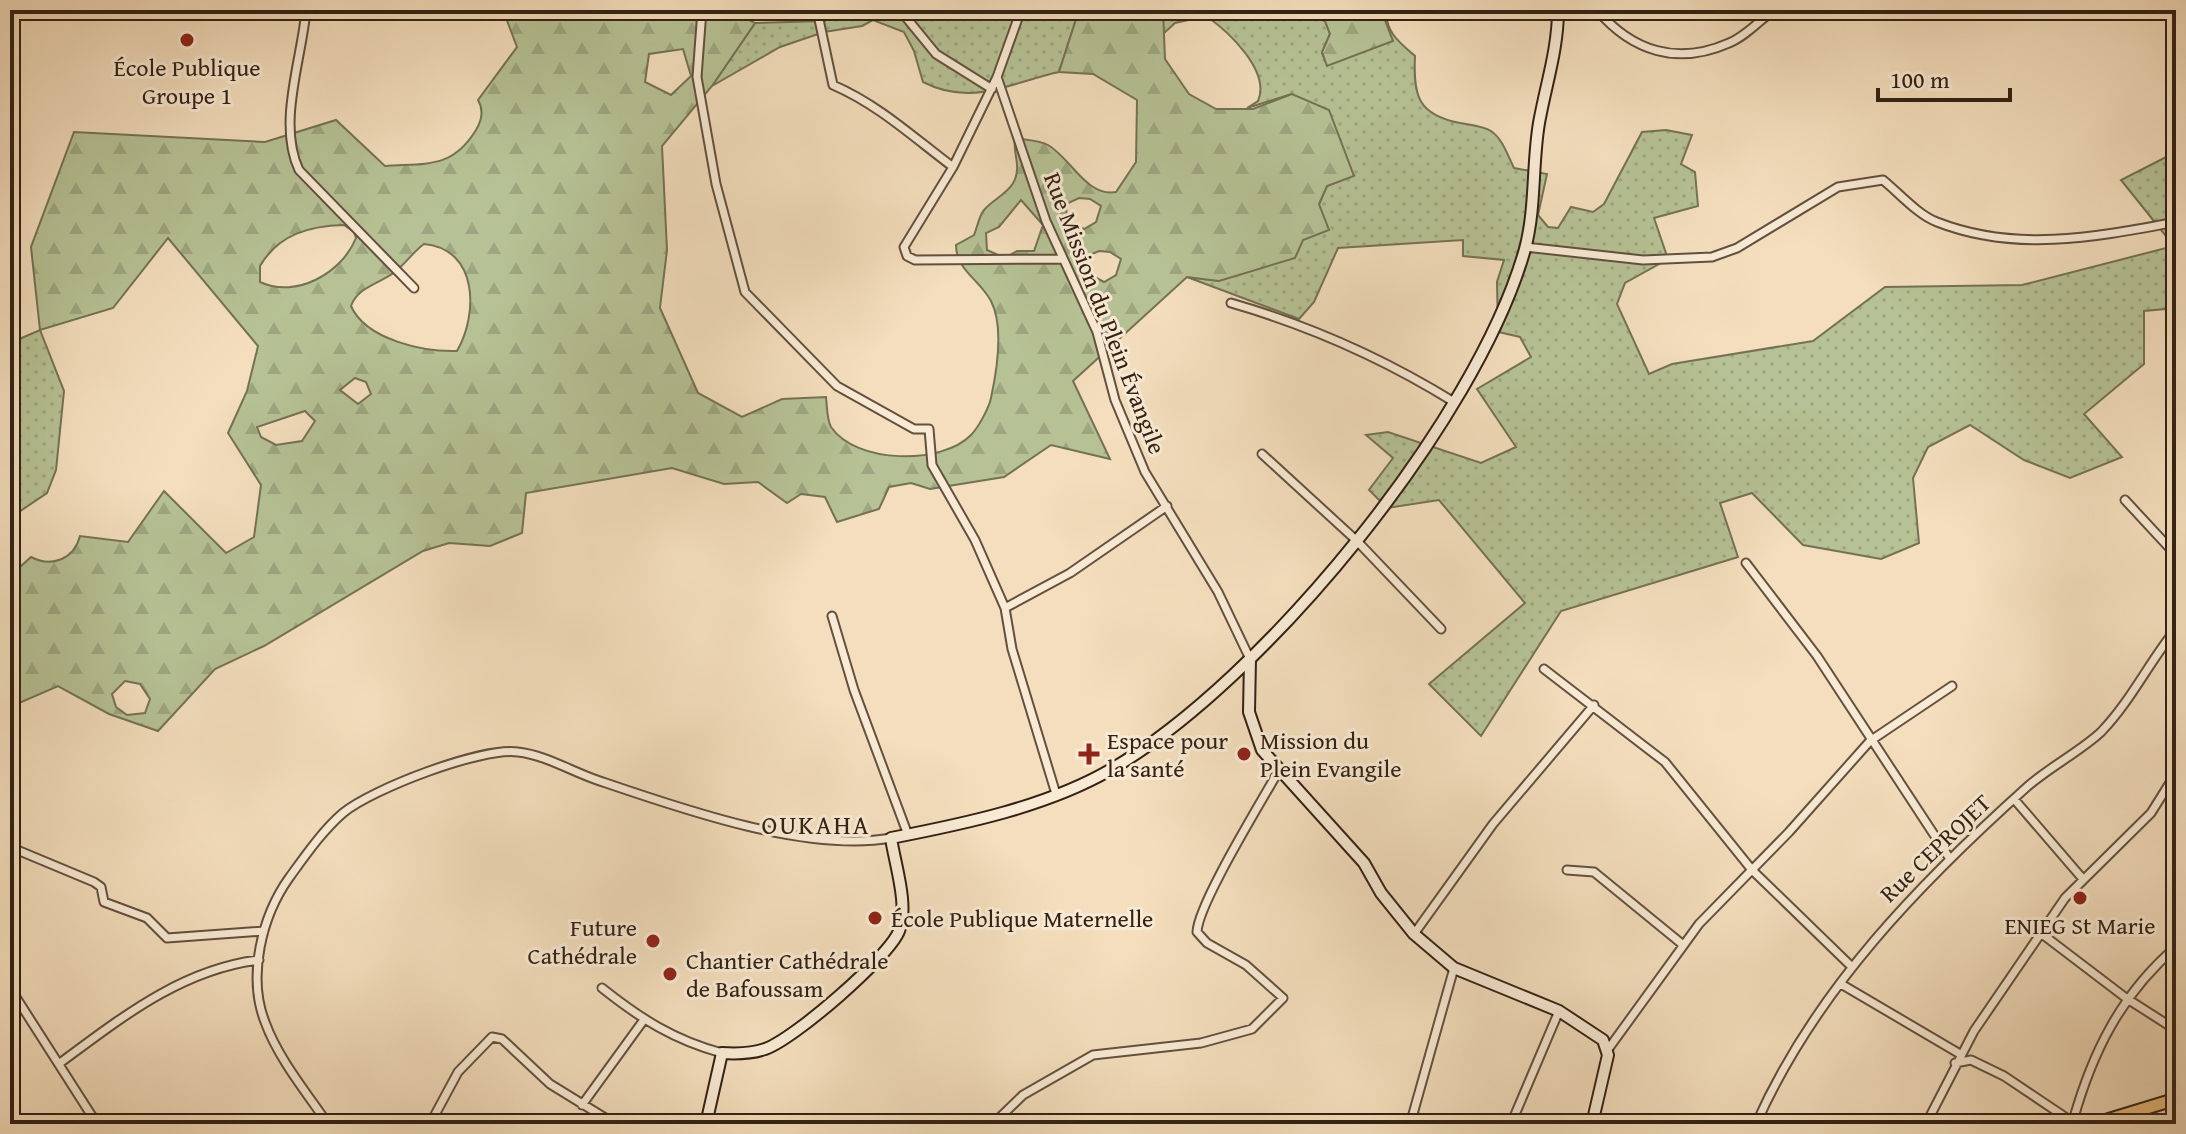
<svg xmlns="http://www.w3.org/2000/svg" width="2186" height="1134" viewBox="0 0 2186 1134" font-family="'Gentium Book Plus',serif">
<defs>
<pattern id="grass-dots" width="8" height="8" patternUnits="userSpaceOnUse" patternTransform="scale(2)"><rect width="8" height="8" fill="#b6c295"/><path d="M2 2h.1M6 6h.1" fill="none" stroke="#9da680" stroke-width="1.8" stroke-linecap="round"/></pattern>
<pattern id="forest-firs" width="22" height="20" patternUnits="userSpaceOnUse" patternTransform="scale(2)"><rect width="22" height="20" fill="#b6c295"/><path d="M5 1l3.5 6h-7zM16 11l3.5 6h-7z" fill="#9da680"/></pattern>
</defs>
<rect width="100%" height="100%" fill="#f4debd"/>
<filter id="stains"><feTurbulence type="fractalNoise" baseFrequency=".0025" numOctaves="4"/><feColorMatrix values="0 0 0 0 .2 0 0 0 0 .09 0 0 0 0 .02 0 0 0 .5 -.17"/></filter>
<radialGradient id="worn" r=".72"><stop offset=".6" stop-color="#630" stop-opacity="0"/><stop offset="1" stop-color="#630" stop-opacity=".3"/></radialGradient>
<path fill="url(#grass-dots)" stroke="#747254" stroke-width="2" d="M832 10H1079L1059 72C1009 83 972 107 923 82L914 51 904 32 873 20 862 26 824 32 780 47 712 86 755 23 825 21Z
M1163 10H1300L1325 21 1330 34 1322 53 1327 65 1392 41 1381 10H1387C1384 31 1400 43 1415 56 1413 96 1418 115 1460 123 1470 125 1483 126 1491 131 1502 138 1508 156 1514 168L1547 174 1538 215 1548 227 1558 228 1571 207 1593 212 1604 204 1642 132 1666 130 1692 135 1681 164 1695 172 1698 206 1654 218 1668 259 1625 283 1617 304 1649 374 1672 364 1813 341 1885 287 2022 285 2174 246 2121 180 2176 152V308L2144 311V364L2084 414 2122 457 2070 478 2024 460 1970 425 1928 447 1913 478 1919 543 1881 559 1803 545 1752 493 1720 503 1738 557 1561 611 1481 736 1429 684 1525 603 1439 500 1387 508 1369 490 1393 458 1366 435 1388 432 1481 463 1516 447 1477 389 1531 357 1520 337 1498 332 1497 282 1504 260 1463 256V240L1338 248 1314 302 1299 319 1187 277 1219 281 1319 204 1327 186 1354 175 1292 94 1247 108 1258 101C1271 71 1228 31 1206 16L1175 23 1162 35Z
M40 330 64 391 56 470 47 493 10 518V343Z"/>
<path fill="url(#forest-firs)" stroke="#747254" stroke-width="2" fill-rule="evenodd" d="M503 10H730L755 23 712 86 662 146 667 250 660 308 698 393 742 417 782 399 826 397C827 406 827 420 831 427 856 464 942 465 971 435 978 428 989 408 991 398 997 370 1004 326 991 301 980 280 956 270 956 245L974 235C977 228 979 216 984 210 995 197 1016 191 1017 170 1018 159 1013 150 1015 138 1025 140 1039 140 1048 145 1071 158 1086 197 1116 192L1136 162 1137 100 1093 74 1059 72 1079 10H1163L1165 59 1189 94 1216 109H1253L1292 94 1329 110 1354 176 1327 186 1319 204 1329 230 1303 240 1295 258 1219 281 1187 277 1073 381 1110 459 1051 445 1004 477 930 489 911 483 889 487 879 509 837 522 825 497 801 494 787 503 758 482 724 484 672 468 526 493 522 533 490 546 449 543 423 551 264 646 215 669 158 731 109 714 58 686 10 707V576L31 557C52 568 74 559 80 536L128 542 164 491 226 553 254 537 261 485 228 433 247 391 258 346 168 238 113 308 40 330 31 247 74 132 265 142 336 120 385 166C427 163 452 169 476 130 482 120 484 110 478 100L517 47ZM683 49 691 76 671 95 645 82 649 54ZM1079 198 1090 199 1101 206 1096 222 1084 229 1067 221 1066 204ZM1021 200 1043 225 1034 251H1017L1005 258 987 250 986 233 999 227ZM344 225 354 232 356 238C342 273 296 299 260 282V266C279 234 309 226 344 225ZM424 244C479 249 478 315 457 351 424 352 366 340 351 306 358 286 382 283 396 271 406 263 413 252 424 244ZM1099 251 1110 252 1121 259 1116 275 1104 282 1087 273 1085 257ZM355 378 366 382 371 394 358 404 340 390ZM305 411 315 421 302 441 276 445 261 437 257 427ZM125 681 140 684 150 699 145 713 127 715 116 707 112 694Z
M1300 10H1381L1393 41 1327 66 1322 52 1330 34 1325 21Z"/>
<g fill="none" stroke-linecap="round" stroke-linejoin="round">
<defs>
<path id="street" d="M306 10C302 59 277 123 299 170L414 288
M702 10 697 77 716 184 745 292 837 386 914 429H929L932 465 975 540 1005 608 1012 649 1056 794
M817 10 833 85C879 105 913 137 953 167
M900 10 936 54 992 89
M1021 10 997 77 1046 221 1097 332 1115 400 1145 472 1218 592 1250 659
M1597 10C1632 51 1677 66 1729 43 1745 37 1760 20 1774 10
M997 77 953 167 904 247 907 256 915 260 1063 259
M1525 247 1643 260 1712 257 1737 248 1838 187 1883 180C1899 193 1918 215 1937 222 2016 253 2096 237 2176 222
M1231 303C1311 326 1383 358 1454 402
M1262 454 1357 541 1441 629
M2125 500 2176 555
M1746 563 1817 656 1950 859
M1005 608 1070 573 1167 506
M832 616 854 690 908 835
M1544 669 1665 762 1752 870 1852 967
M2014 799 2082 878
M10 847 94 882 101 887 104 902 147 918 167 938 264 931
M1567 870 1594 872 1682 944
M1414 934 1493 824 1594 705
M2042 934 2126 998 2176 1030
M1841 984 1960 1054
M10 988 97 1124
M602 988C641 1019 674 1040 722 1053
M1609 1048 1699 924 1789 832 1870 741 1952 686
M60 1063C121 1018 182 969 259 960
M1955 1063 1971 1060 2004 1076 2074 1123
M582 1105 643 1021
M2073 1121C2092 1053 2121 994 2176 947
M328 1124C306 1092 278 1058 265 1022 247 976 262 916 289 878 305 856 323 830 343 813 372 789 481 747 518 752 545 755 571 771 597 780 679 808 806 853 891 838
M430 1124 458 1072 492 1037 502 1039 550 1084 615 1124
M993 1124 1023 1095 1093 1055 1201 1043 1252 1029 1283 998 1246 965 1207 943 1197 932C1198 904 1262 801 1279 770
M1423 1124 1413 1114 1454 968
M1511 1124 1559 1011
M1756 1124C1816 989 1920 883 2028 786 2050 767 2082 750 2101 732 2131 701 2149 662 2176 629
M1926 1124 1974 1031 2065 898 2151 813 2176 773"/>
<path id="secondary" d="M1250 659 1249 712 1262 750 1364 863 1381 893 1414 934 1454 968 1559 1011 1603 1040 1608 1055 1592 1124
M706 1124 722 1053C737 1054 751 1054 765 1049 793 1040 889 957 899 931 909 905 895 865 891 838 963 824 1046 807 1110 770 1264 681 1477 420 1525 249 1536 208 1532 164 1539 123 1546 84 1558 49 1558 10"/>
<path id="primary" d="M2094 1124 2176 1099"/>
</defs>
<use href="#street" stroke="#63503e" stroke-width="11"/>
<use href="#secondary" stroke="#332114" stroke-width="14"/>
<use href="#primary" stroke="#332114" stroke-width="15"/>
<use href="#street" stroke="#f8ead4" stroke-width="7"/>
<use href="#secondary" stroke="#f8ead4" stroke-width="10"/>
<use href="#primary" stroke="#eabf7e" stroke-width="11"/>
</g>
<g fill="#8f2418" stroke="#f8ead4" stroke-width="3">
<circle cx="187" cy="40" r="8"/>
<path d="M1085 742h8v8h8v8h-8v8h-8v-8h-8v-8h8z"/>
<circle cx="1244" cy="754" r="8"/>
<circle cx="2080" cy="898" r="8"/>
<circle cx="875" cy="918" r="8"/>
<circle cx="653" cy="941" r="8"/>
<circle cx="670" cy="974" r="8"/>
</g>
<g text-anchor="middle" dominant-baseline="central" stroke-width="6" stroke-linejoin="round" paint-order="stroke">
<g font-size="24" fill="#332114" stroke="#f8ead4" text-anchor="start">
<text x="187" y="67" text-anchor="middle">École Publique<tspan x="187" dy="28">Groupe 1</tspan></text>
<text x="1107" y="740">Espace pour<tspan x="1107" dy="28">la santé</tspan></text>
<text x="1260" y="740">Mission du<tspan x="1260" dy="28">Plein Evangile</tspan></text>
<text x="891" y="918">École Publique Maternelle</text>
<text x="2080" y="925" text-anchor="middle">ENIEG St Marie</text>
<text x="637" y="927" text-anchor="end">Future<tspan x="637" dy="28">Cathédrale</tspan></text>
<text x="686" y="960">Chantier Cathédrale<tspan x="686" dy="28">de Bafoussam</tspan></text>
</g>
<g font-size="24" fill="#332114" stroke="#f8ead4">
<text transform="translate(1105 313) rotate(69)">Rue Mission du Plein Évangile</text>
<text transform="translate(1935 848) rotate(-44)">Rue CEPROJET</text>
</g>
<g font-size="26" letter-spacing="2" fill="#332114" stroke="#f8ead4">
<text x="816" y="824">OUKAHA</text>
</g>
</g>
<rect width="2186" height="1134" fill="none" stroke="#f4debd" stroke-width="40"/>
<rect x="12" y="12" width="2162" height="1110" fill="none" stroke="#332114" stroke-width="4"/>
<rect x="20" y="20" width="2146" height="1094" fill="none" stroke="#332114" stroke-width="2"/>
<path d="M1878 88v12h132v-12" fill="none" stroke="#332114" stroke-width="4"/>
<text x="1890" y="88" font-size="24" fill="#332114" stroke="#f8ead4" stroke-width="6" paint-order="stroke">100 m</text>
<rect width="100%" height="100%" filter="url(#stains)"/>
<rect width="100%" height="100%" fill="url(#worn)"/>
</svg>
